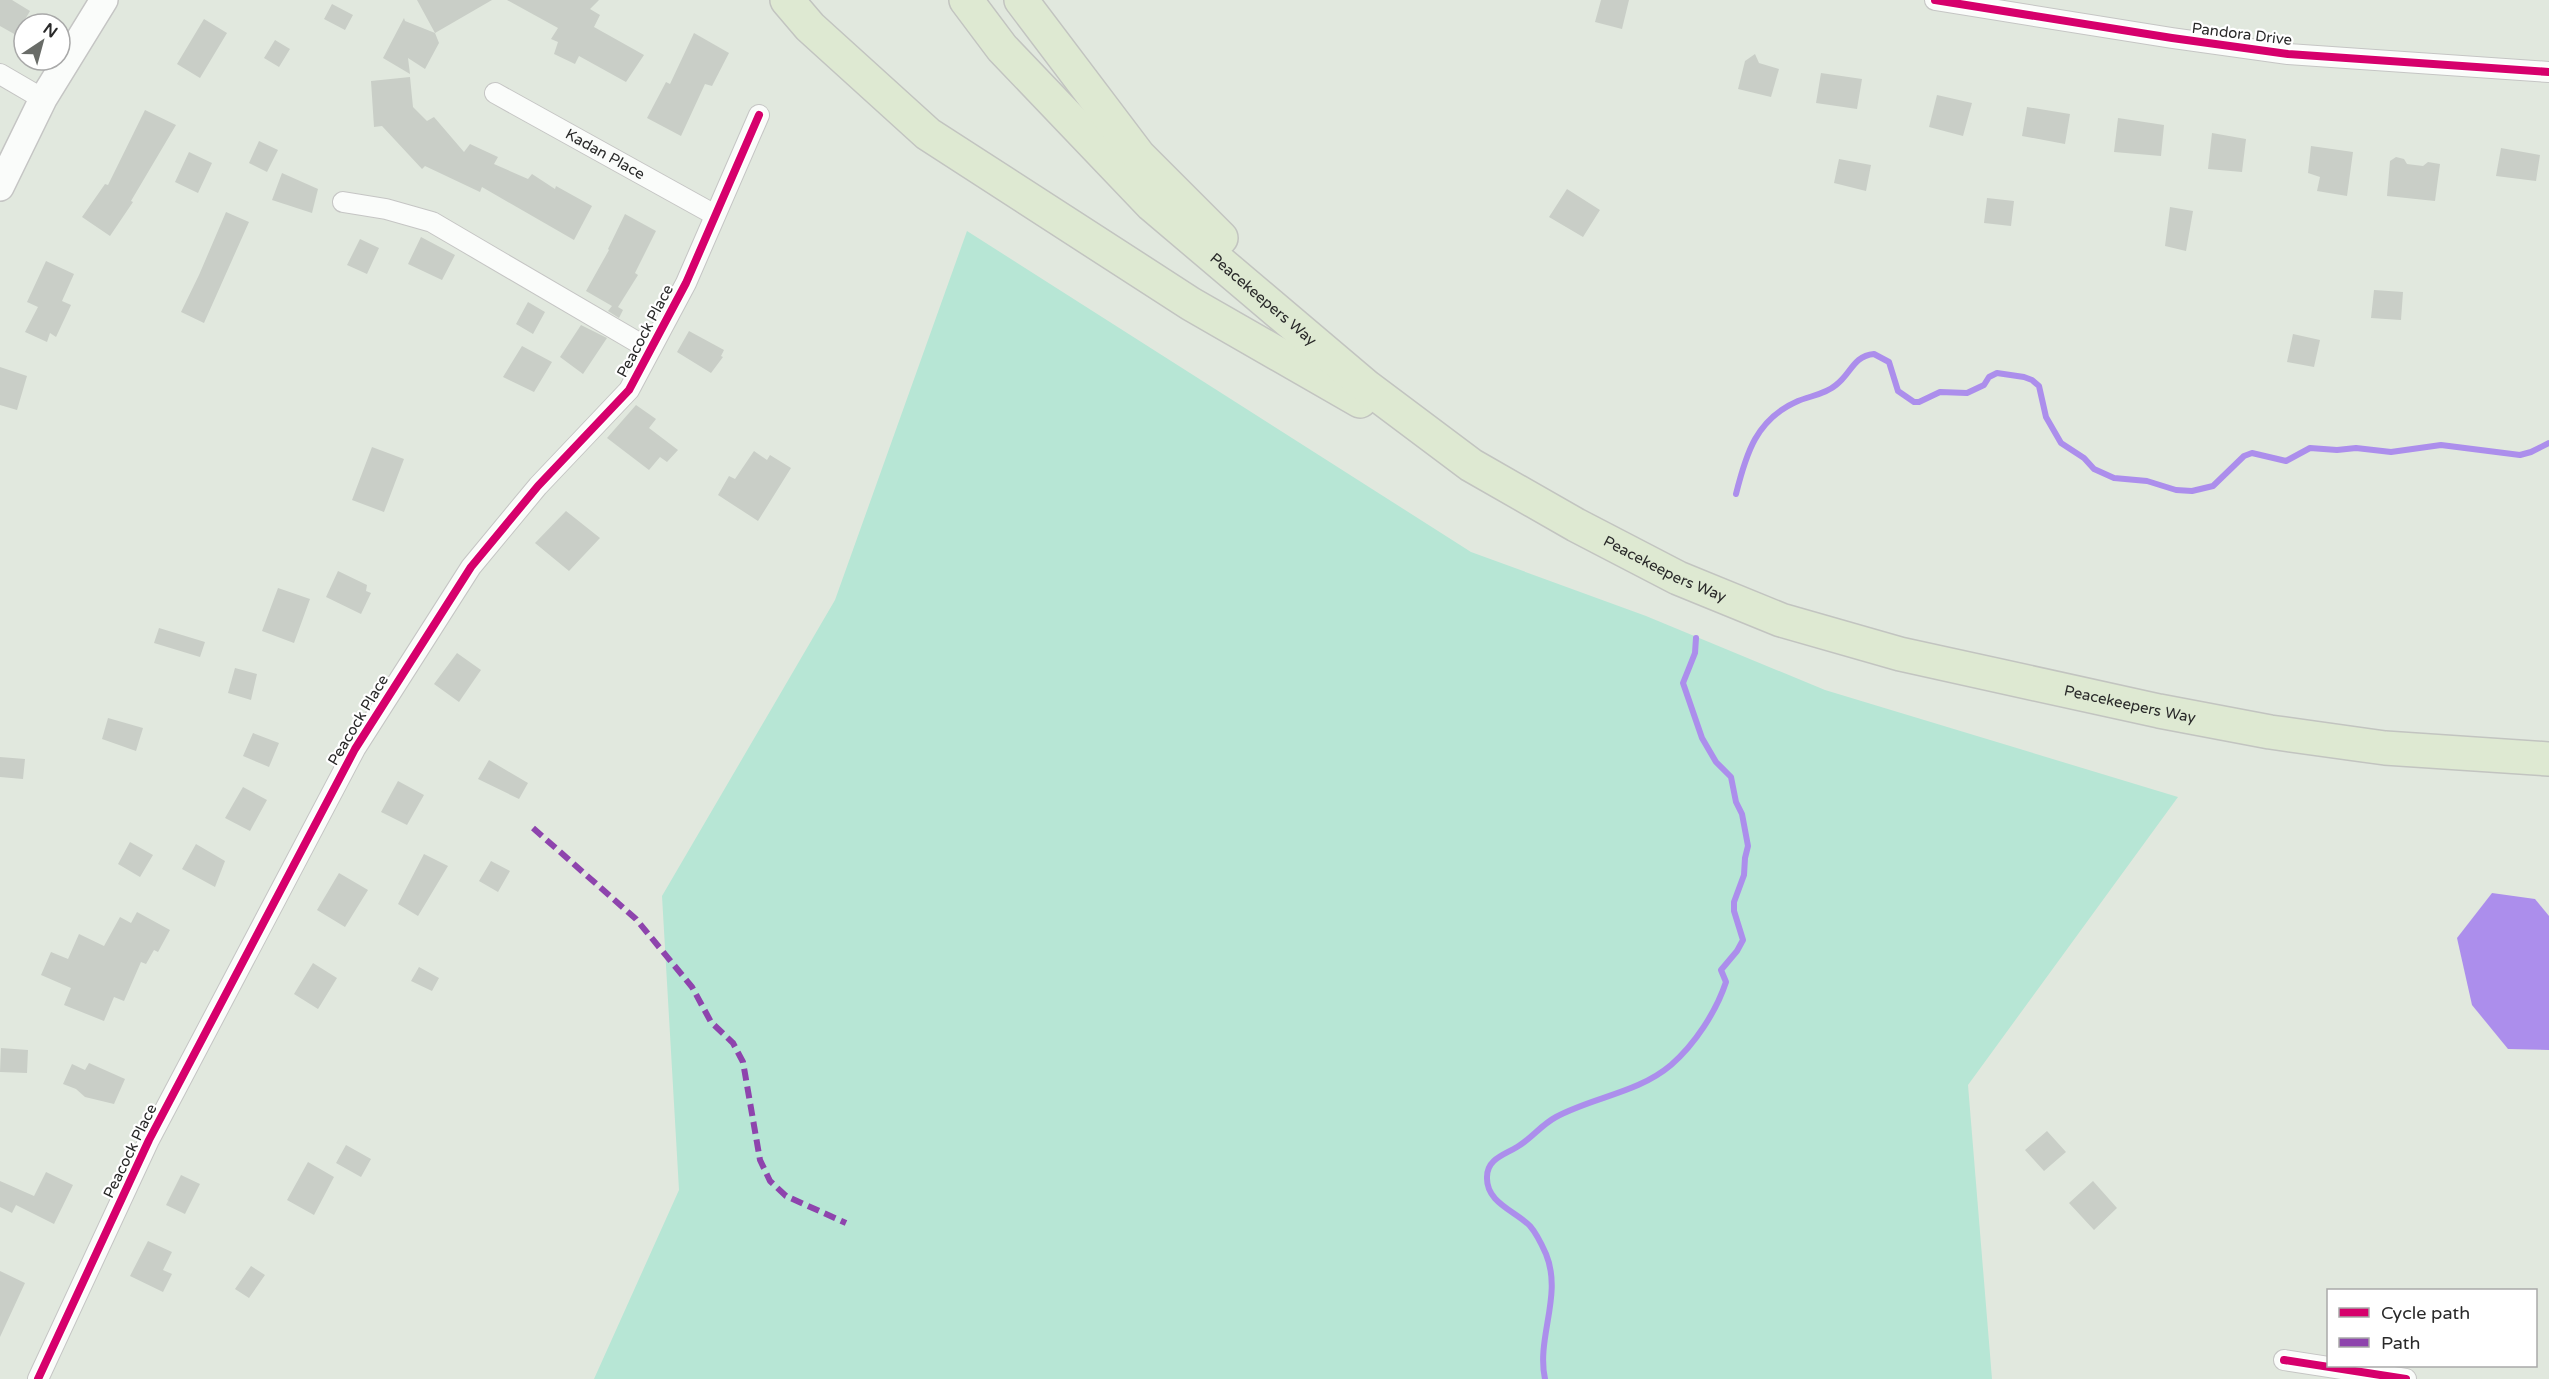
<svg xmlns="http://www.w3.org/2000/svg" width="2549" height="1379" viewBox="0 0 2549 1379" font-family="'Varela Round',sans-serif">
<rect width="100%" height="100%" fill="#e1e8de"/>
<path fill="#b7e6d5" d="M967 231 1471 552 1646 616 1825 690 2178 797 1968 1085 1992 1379H594L679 1190 662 896 835 600Z"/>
<path fill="#ac8eec" d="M2492 893 2535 899 2549 916V1050L2508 1049 2472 1005 2457 938Z"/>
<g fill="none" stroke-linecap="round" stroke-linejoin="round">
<path stroke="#ac8eec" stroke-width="6" d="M1736 494C1746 454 1756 419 1798 401 1810 396 1826 394 1836 385 1851 374 1853 356 1874 354L1889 362 1898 391 1914 402H1919L1940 392 1967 393 1984 385 1989 377 1997 373 2024 377 2032 380 2039 386 2046 417 2061 443 2084 458 2094 469 2114 478 2147 481 2176 490 2192 491 2213 486 2244 456 2252 453 2286 461 2310 448 2337 450 2356 448 2391 452 2441 445 2520 455 2531 452 2549 443
M1545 1379C1536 1338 1563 1295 1546 1254 1542 1245 1537 1234 1530 1226 1516 1211 1486 1203 1487 1177 1487 1159 1504 1155 1517 1147 1531 1139 1541 1125 1556 1117 1593 1097 1638 1093 1671 1065 1695 1044 1716 1012 1726 982L1721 970 1737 951 1743 940 1734 911V902L1744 875 1745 858 1748 846 1742 814 1736 802 1731 777 1716 762 1702 738 1683 683 1695 653 1696 638"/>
</g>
<path fill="#c9cec7" d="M0 0H12L30 11 16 35 0 26Z
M417 0H492L435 33Z
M507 0H599L590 9 600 15 594 27 644 55 626 82 579 56 575 64 554 54 558 42 551 39 558 28Z
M1601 0H1629L1622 29 1595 22Z
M332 4 353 15 345 30 324 19Z
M404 18 405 21 435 33 439 43 425 69 408 58 410 74 383 58Z
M204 19 227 33 200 78 177 64Z
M694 33 729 53 712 86 705 84 681 136 647 118 666 82 670 84Z
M275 40 290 49 279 67 264 58Z
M1755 54 1759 63 1779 69 1771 97 1738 89 1745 61Z
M1821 73 1862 79 1857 109 1816 103Z
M410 77 413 107 427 121 434 117 464 152 470 144 498 157 494 164 528 179 532 174 555 189 556 186 592 206 574 240 482 187 480 192 425 166 422 169 382 126 374 127 371 81Z
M1937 95 1972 103 1963 136 1929 127Z
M2027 107 2070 114 2065 144 2022 136Z
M145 110 176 125 131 201 133 202 110 236 82 217 105 184 108 185Z
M2118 118 2164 125 2161 156 2114 152Z
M2212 133 2246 139 2242 172 2208 169Z
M259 141 278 150 267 172 249 163Z
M2311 146 2353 152 2347 196 2317 191 2320 177 2308 173Z
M2501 148 2540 155 2536 181 2496 176Z
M189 152 212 163 198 193 175 182Z
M2396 157 2404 159 2407 164 2423 166 2428 162 2440 164 2435 201 2387 196 2390 161Z
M1839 159 1871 165 1866 191 1834 183Z
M282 173 318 189 312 213 272 200Z
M1567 189 1600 210 1583 237 1549 217Z
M1987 198 2014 201 2011 226 1984 223Z
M2170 207 2193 211 2186 251 2165 246Z
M226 212 249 222 204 323 181 312 199 275Z
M625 214 656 231 635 273 638 275 618 307 623 310 619 318 608 311 612 306 586 291 609 250 608 249Z
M421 237 455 255 442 280 408 264Z
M360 239 379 248 367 274 347 265Z
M46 261 74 274 62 301 71 305 56 337 50 333 47 342 25 332 38 307 27 302Z
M2374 290 2403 292 2401 320 2371 318Z
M528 302 545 312 533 334 516 324Z
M581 325 607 338 583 374 560 357Z
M689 331 724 350 721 356 723 357 711 373 677 352Z
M2293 334 2320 340 2314 367 2287 362Z
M522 346 552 362 534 392 503 377Z
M0 367 27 376 17 410 0 405Z
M636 405 656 419 649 428 678 450 667 462 660 457 649 470 607 438Z
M372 447 404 459 384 512 352 500Z
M754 451 767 460 770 455 791 468 758 521 718 495 729 476 735 479Z
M566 511 600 538 569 571 535 543Z
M338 571 367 585 366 591 371 593 361 614 326 597Z
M278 588 310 599 294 643 262 631Z
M159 628 205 642 200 657 154 643Z
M457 653 481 670 459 702 434 684Z
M235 668 257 674 251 700 228 693Z
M108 718 143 728 136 751 102 739Z
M253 733 279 743 269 767 243 756Z
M0 757 25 759 23 779 0 777Z
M489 760 528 783 519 799 478 779Z
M398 781 424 795 407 825 381 812Z
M243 787 267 800 250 831 225 818Z
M130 842 153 855 140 877 118 864Z
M196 844 225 861 215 887 182 869Z
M424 854 448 866 418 916 398 904Z
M491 861 510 871 498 892 479 881Z
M339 873 368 890 345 927 317 910Z
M137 912 170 930 158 952 154 950 146 964 141 962 124 1001 114 997 104 1021 64 1005 71 988 41 975 51 952 68 959 79 934 104 946 120 917 131 923Z
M313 963 337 978 318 1009 294 994Z
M419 967 439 978 432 991 411 981Z
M1 1048 28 1050 27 1073 0 1072Z
M89 1063 125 1079 114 1104 85 1097 76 1089 63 1084 72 1064 85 1070Z
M2047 1131 2066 1152 2044 1171 2025 1150Z
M346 1145 371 1159 361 1177 336 1163Z
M308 1162 334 1177 314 1215 287 1200Z
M46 1172 73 1185 54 1224 16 1205 12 1213 0 1207V1181L34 1196Z
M181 1175 200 1184 185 1214 166 1205Z
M2093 1181 2117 1208 2094 1230 2069 1203Z
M148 1241 172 1252 163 1270 172 1274 163 1292 130 1276Z
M251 1266 265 1275 249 1298 235 1289Z
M0 1271 25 1283 0 1337Z"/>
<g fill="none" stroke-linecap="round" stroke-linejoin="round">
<defs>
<g id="street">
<path d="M1935 0 2172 38 2288 54 2549 72"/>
<path d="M0 74 43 99"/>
<path id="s1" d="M495 93 715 215"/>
<path d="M343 202 386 209 432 222 649 349"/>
<path d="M2284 1360 2406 1379"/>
<path d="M38 1379 149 1140 355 749 471 567 538 486 629 390 686 283 759 115"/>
</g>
<path id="secondary" d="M0 187 43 99 104 0"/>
<g id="highway">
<path d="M787 0 810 27 928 134 1191 304 1360 401"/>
<path id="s2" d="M966 0 1002 48 1152 205 1367 387 1471 465 1576 525 1678 578 1781 620 1900 654 2159 711 2270 732 2385 748 2549 759"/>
<path d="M1021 0 1139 156 1221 238"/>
</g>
</defs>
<use href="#street" stroke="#c5c5c4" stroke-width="22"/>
<use href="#secondary" stroke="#c5c5c4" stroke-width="30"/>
<use href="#highway" stroke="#c2c4c0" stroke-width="36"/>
<use href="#street" stroke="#fafcfa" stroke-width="20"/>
<use href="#secondary" stroke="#fafcfa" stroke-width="27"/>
<use href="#highway" stroke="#dee9d2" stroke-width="33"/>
<path stroke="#8e44ad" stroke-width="6" stroke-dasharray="12 6" stroke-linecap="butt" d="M533 828 636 919 692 987 711 1022 733 1043 743 1062 760 1160 770 1181 786 1196 846 1223"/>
<defs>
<path id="cycleway" d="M1935 0 2172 38 2288 54 2549 72
M2284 1360 2406 1379
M38 1379 149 1140 355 749 471 567 538 486 629 390 686 283 759 115"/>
</defs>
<use href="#cycleway" stroke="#fff" stroke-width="11"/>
<use href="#cycleway" stroke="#d6006c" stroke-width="8"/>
</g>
<g text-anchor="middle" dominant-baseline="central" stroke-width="4.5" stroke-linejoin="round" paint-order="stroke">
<g font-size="15" fill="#292929" stroke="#fff">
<text transform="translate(2242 34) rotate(7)">Pandora Drive</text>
<text stroke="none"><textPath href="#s1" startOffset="126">Kadan Place</textPath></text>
<text stroke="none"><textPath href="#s2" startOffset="423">Peacekeepers Way</textPath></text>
<text transform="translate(645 331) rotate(-62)">Peacock Place</text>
<text stroke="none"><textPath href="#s2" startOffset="909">Peacekeepers Way</textPath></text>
<text stroke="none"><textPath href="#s2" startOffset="1395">Peacekeepers Way</textPath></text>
<text transform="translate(358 720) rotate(-59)">Peacock Place</text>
<text transform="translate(130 1151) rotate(-64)">Peacock Place</text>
</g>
</g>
<rect x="2327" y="1289" width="210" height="78" fill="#ffffff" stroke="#a9a9a9" stroke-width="1.5"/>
<rect x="2339" y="1308" width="30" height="9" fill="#d6006c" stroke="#a9a9a9" stroke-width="1.5"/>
<text x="2381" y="1319" font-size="18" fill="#292929">Cycle path</text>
<rect x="2339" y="1338" width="30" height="9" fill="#8e44ad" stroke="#a9a9a9" stroke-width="1.5"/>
<text x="2381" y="1349" font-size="18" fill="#292929">Path</text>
<g transform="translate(42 42) rotate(36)"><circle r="28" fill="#ffffff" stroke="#a9a9a9" stroke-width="1.5"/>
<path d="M0-4.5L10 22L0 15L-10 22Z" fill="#696c68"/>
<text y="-9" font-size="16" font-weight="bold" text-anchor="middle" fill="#292929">N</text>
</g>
</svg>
